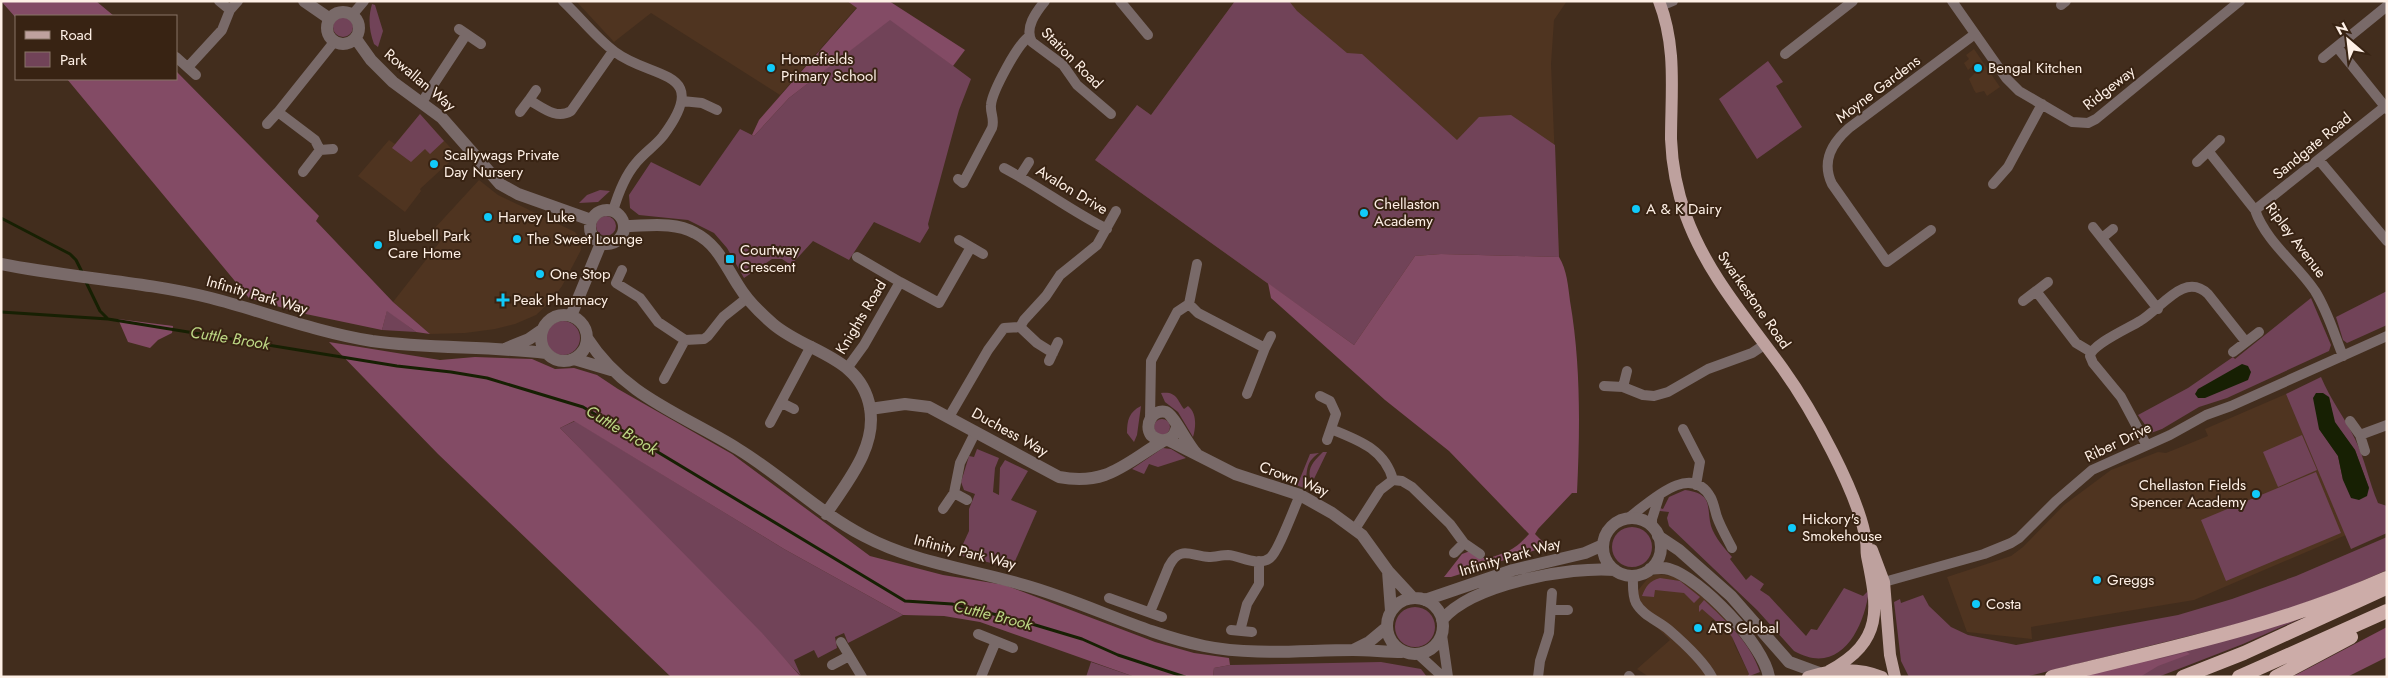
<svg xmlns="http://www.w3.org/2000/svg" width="2388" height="678" viewBox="0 0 2388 678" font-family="Jost,sans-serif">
<rect width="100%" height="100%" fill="#422d1d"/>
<path fill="#4f3420" d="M576 1H847L857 7 780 95 651 13 614 42Z
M1235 1H1567L1554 20 1551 64 1559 257 1441 254 1354 345 1095 160 1137 105 1151 115Z
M1974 49 2000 87 1987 96 1984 91 1976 93 1974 90 1969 79 1977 71 1973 66 1968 70 1964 63 1969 59 1966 55Z
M420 114 457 155 420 189 421 191 405 212 358 176 389 140 395 144Z
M479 180 498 195 575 232 580 238 581 250 562 286 551 301 536 315 515 324 495 329 465 333 430 334 393 302 443 238 434 229Z
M2286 394 2346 535 2194 600 2031 627 2032 639 1967 632 1947 577 2011 556 2023 547 2064 505 2111 470 2158 452 2166 453 2208 436 2205 429Z
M1658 574 1677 577 1695 586 1727 618 1735 646 1749 674 1747 677H1649L1637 669 1670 640 1629 601 1649 577Z"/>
<path fill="#714358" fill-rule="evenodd" d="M1235 1H1289L1297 11 1347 53 1362 54 1457 140 1479 117 1511 115 1555 145 1559 257 1441 254 1415 256 1354 345 1095 160 1137 105 1151 115Z
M372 4 375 5 383 31 378 47 374 44C369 30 368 18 372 4Z
M333 27a10 10 0 1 1 20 0a10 10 0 1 1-20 0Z
M890 19 971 79 959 110 928 224 929 228 920 243 874 222 849 260 813 241 791 265 782 259H772L744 278 727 248 714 233 688 220 639 215 630 208 629 195 651 162 700 186 740 129 754 136 789 98Z
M1768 61 1783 82 1776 86 1802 127 1757 159 1719 99Z
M420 114 444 141 430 154 425 149 411 162 392 148Z
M600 190 610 191 598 202 579 203 587 195Z
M596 226a10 10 0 1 1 20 0a10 10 0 1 1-20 0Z
M2387 291V325L2347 343 2343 340 2336 317Z
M2311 298 2331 345 2329 351 2227 398 2199 407 2162 429 2151 433 2138 415 2188 388 2233 357 2235 359Z
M387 310 416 332 382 330Z
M546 338a17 17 0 1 1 34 0a17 17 0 1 1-34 0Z
M2321 377C2330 399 2345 418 2355 439 2365 459 2369 482 2378 503L2387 506V533L2351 549 2286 394ZM2329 397 2334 422 2355 450 2369 488 2343 480 2338 456 2319 429Z
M1161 393C1177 391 1177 400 1184 409L1188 406C1197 413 1196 427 1193 437L1178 412 1165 402Z
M1141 406 1137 435 1134 442 1127 433C1127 420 1129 412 1141 406Z
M1154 427a8 8 0 1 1 16 0a8 8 0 1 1-16 0Z
M575 421 784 549 903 615 848 643 844 633 835 637 837 648 818 658 814 650 794 660 801 676 560 428Z
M2302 435 2317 470 2278 487 2263 452Z
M1163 448 1171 449 1186 458 1158 467 1149 464 1144 474 1132 469Z
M977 449 999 458 995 468 993 492 999 495 1000 468 1005 460 1028 471 1011 500 1037 511 1012 568 958 555 969 531V509L975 494 964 490 961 482 969 456 974 457Z
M1323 452H1327L1312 483C1305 469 1314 461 1323 452Z
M1319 453C1303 464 1309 472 1304 488L1285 481 1287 477 1299 481 1310 454Z
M2316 472 2341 533 2226 581 2201 520Z
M1685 490C1714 494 1706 506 1711 526 1715 538 1725 549 1732 557L1730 559 1746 580 1751 575 1764 584 1760 590 1769 596 1806 636 1811 629 1817 630 1844 588 1863 596 1869 590C1864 629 1840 677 1794 651L1757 610 1669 526 1667 518 1669 512 1660 511V508L1663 509 1669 497Z
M1612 547a20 20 0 1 1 40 0a20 20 0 1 1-40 0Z
M2387 537V570L2346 588 2265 617 2025 677H1909L1901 661 1894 602 1900 599 1901 603 1923 595 1929 606 1951 627 1968 635 2016 645 2178 615 2232 599 2296 576Z
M1660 578 1680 581 1700 597 1694 603 1684 593 1655 590 1654 597 1642 596C1646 586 1649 581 1660 578Z
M1704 600C1726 621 1750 642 1760 672L1747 677 1749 674 1732 637 1718 621 1717 622 1702 609 1699 612V606Z
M1395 627a20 20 0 1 1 40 0a20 20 0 1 1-40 0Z
M2313 613 2243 644 2158 677H2071Z
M1091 662 1135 677H1086Z
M1381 662 1421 669 1427 677H1213L1214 668 1230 665Z"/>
<path fill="#834b65" d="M1 1H96L114 16H16V18Z
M847 1H889L965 50 953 66 890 20 789 98 754 136 752 135 759 120 857 8Z
M176 71 319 216 316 221 393 302 430 334 416 332 387 311 382 330 301 313 249 298 67 79H176Z
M1441 254 1559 257C1567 270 1568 286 1570 301 1581 365 1580 428 1577 493H1572L1538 529 1535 534 1544 543 1536 550 1451 577H1444L1462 554 1470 551 1486 559C1506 553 1515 550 1529 534L1449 451 1385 400 1271 298 1268 283 1354 345 1415 256Z
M118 319 173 326 172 333 158 340 150 348 128 342Z
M329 342 440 360 475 357 532 359 555 369 574 368 597 375 618 389 732 454 870 556 943 575 1005 585 1155 642 1194 653 1229 658 1230 665 1214 668 1213 677H1135L980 622 944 616 903 615 784 549 574 421 560 428 762 633 801 677H671L438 454Z
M2387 627V657L2347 677H2292Z
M2187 652 2190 654 2158 666 2140 677H2071L2149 658 2155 660Z"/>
<path fill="#172003" d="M2242 364 2248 366 2251 372 2248 380 2205 398H2198L2195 394 2198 389Z
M2316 393H2323L2329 397 2335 422 2355 450 2369 488 2367 496 2359 500 2351 498 2343 480 2338 456 2319 429 2313 398Z"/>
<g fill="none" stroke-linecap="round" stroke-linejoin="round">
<path stroke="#172003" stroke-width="3" d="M1 218 70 254 76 260 83 274
M85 280 100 311 108 319 397 366 451 372 487 378 583 407 905 601 952 604 1022 621 1082 639 1118 655 1185 677
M1 312 108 319"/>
<path stroke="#796a69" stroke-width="10" d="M219 1 230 10
M563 1C581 18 595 37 615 52 652 80 713 69 663 136 655 146 644 153 636 163 624 177 618 194 613 211
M1045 1C1036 12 1024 28 1032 42L1063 65 1077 85 1111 114
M1120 1 1148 35
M1952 1 2006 78 2019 91 2072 122 2088 123 2096 119 2240 1
M2061 5 2066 1
M1661 6 1673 1
M353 14 364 1
M459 29 481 44
M2337 47 2387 109
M1785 54 1853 1
M176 57 196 75
M2323 58 2387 6
M188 67 222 30 230 10 238 1
M529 100 536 90
M682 101 702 103 717 110
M422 102 466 35
M520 112 529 100C542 107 556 120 571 111L613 51
M267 124 278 112
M320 150 333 149
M2209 152 2255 210C2266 242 2297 264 2315 291 2328 312 2334 334 2343 356
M2319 160 2387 241
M2197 162 2220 140
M1004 168C1040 187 1071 211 1107 229
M303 172 320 150 315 140 278 112 334 42
M1020 176 1029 162
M958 179 963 183 992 128C995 119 990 113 991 105 992 92 1018 43 1029 37
M1993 184 2008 167 2042 104
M2255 210 2387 105
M2093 227 2158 309
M1931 230 1887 262 1832 184C1821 161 1832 143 1849 128L1975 34
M2102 238 2113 229
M959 240 983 254
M622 270 616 283 640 298 658 322 685 340 704 339 708 336 723 317 747 298
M900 282 939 303 971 247
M2036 291 2076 343 2091 352
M2023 301 2048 282
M1189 304 1197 264
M1020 327 1024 320 1046 296 1060 275 1097 245 1116 211
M1265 348 1271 336
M2233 352 2259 332
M1049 361 1058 342
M848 367 864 345 900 282 857 257
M664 379 685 340
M1604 386 1623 387 1643 395 1654 396 1668 392 1708 369 1752 353 1764 345
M1623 387 1627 371
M1320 396 1330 401 1336 414 1327 440
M782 403 794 409
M949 417 988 350 1004 328 1020 327 1037 343 1053 353
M1150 419 1151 361 1177 312 1189 304 1198 313 1265 348 1247 394
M2350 421 2360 435 2365 451
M770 423 811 346
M1331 429C1358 440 1385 449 1393 480
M1683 429 1700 462 1696 485
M2360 435 2387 425
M2146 444 2121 397 2093 363 2090 356C2092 344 2129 328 2140 321 2161 309 2184 271 2208 294L2246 342
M954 493 967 500
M943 509 954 493 960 463 975 433
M1627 519C1648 504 1690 460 1711 498 1714 504 1715 511 1717 517 1721 528 1727 538 1732 548
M1652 527V519L1659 497
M1355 529 1380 490 1393 480 1402 481 1412 487 1450 524 1464 543 1480 554
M1454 553 1464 543
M1633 576C1633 584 1632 595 1636 603 1643 616 1659 621 1669 630 1684 643 1703 660 1712 677
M1877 584 1984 554 2011 543 2019 538 2056 501 2092 470 2170 435 2206 415 2231 406 2387 336
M1109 598 1162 617
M1552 610H1568
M1150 612 1169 566C1180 545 1191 556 1209 557 1215 557 1222 555 1228 555 1241 556 1258 567 1270 558 1278 552 1294 508 1300 495
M1231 630 1252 632
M1240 631 1247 604 1259 584V561
M978 634 1013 648
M1442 635 1448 677
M841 642 862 677
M1419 655 1443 677
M832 665 849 656
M1629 676 1630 677
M981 677 996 641
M1538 677 1540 661 1549 633 1552 593"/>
<path stroke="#796a69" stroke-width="12" d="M304 1 330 19
M327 28a16 16 0 1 1 32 0a16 16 0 1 1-32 0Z
M356 39 371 60 393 82 442 118 500 184 518 194 591 220
M590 227a17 17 0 1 1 34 0a17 17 0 1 1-34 0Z
M624 226C647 226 674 221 695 233 717 244 725 265 738 285 747 300 759 312 773 324 807 353 861 356 870 408 877 448 846 483 826 514
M1 264C71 278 142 281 211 298 265 312 316 332 372 341 430 349 488 346 546 353
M541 338a23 23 0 1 1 46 0a23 23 0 1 1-46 0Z
M571 316 601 243
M587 338C625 397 682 414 738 449 782 476 818 512 864 536 915 563 970 569 1024 585 1085 602 1142 633 1204 646 1253 656 1303 650 1353 650 1369 650 1386 652 1402 652
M507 348 529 339 542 330
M574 359 611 370
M870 409 905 404 929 407 1059 477C1107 486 1124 464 1163 441
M1177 426C1175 440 1162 445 1151 435 1144 425 1152 409 1166 412 1173 414 1188 445 1196 453
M1168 440 1235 474 1300 495 1332 513 1362 535 1388 571 1413 598
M1603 547a29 29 0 1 1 58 0a29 29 0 1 1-58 0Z
M1658 536 1679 550 1731 596 1789 662 1819 673
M1650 569C1657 568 1663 567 1669 569 1701 578 1764 645 1769 677
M1388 571 1391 611
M1387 626a28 28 0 1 1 56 0a28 28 0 1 1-56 0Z
M1425 600 1513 570 1585 553 1603 545
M1442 620C1472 584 1570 566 1615 570
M1353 650 1369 642 1387 627"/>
<path stroke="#bea19e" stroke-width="12" d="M1659 1C1677 47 1671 92 1671 139 1672 166 1677 191 1686 216 1707 274 1747 319 1783 369 1811 408 1859 494 1866 541 1867 546 1866 551 1867 556 1878 609 1884 641 1829 671
M1872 550 1884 582 1890 655 1895 677
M1808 677C1832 669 1858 667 1882 677"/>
<path stroke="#ccaca8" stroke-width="14" d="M2052 677C2166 649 2279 626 2387 578
M2183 677 2244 653 2386 588
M2239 677 2387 611
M2276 677 2351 637"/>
</g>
<g fill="#10cafa" stroke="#382313" stroke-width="2">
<circle cx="771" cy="68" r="5"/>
<circle cx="1978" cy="68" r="5"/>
<circle cx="434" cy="164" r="5"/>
<circle cx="1636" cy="209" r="5"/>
<circle cx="1364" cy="213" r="5"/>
<circle cx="488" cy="217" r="5"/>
<circle cx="517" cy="239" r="5"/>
<circle cx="378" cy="245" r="5"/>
<rect x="725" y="254" width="10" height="10" rx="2.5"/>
<circle cx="540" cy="274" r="5"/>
<path d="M500.5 292.5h5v5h5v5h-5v5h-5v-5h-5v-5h5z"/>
<circle cx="2256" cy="494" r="5"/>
<circle cx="1792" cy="528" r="5"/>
<circle cx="2097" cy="580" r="5"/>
<circle cx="1976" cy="604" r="5"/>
<circle cx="1698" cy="628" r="5"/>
</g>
<g text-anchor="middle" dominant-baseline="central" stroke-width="4" stroke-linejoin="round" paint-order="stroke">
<g font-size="15" fill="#fef0e6" stroke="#382313">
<text transform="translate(1072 58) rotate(45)">Station Road</text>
<text transform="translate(420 80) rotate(40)">Rowallan Way</text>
<text transform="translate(2109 88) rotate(-38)">Ridgeway</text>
<text transform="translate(1878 89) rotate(-37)">Moyne Gardens</text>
<text transform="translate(2312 146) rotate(-39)">Sandgate Road</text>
<text transform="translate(1072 190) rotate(31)">Avalon Drive</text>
<text transform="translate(2296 240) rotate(53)">Ripley Avenue</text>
<text transform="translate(257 295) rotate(16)">Infinity Park Way</text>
<text transform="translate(1754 300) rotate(55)">Swarkestone Road</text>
<text transform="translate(861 317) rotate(-59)">Knights Road</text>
<text transform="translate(1010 432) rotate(29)">Duchess Way</text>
<text transform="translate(2118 442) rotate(-26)">Riber Drive</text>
<text transform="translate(1294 479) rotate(21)">Crown Way</text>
<text transform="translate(965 552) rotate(14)">Infinity Park Way</text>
<text transform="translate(1510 557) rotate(-16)">Infinity Park Way</text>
</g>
<g font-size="15" fill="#fef0e6" stroke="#382313" text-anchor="start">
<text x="781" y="59">Homefields<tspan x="781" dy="17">Primary School</tspan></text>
<text x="1988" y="68">Bengal Kitchen</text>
<text x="444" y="155">Scallywags Private<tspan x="444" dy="17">Day Nursery</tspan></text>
<text x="1374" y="204">Chellaston<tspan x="1374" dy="17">Academy</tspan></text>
<text x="1646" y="209">A &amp; K Dairy</text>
<text x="498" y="217">Harvey Luke</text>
<text x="388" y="236">Bluebell Park<tspan x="388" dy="17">Care Home</tspan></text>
<text x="527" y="239">The Sweet Lounge</text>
<text x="740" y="250">Courtway<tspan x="740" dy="17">Crescent</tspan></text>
<text x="550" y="274">One Stop</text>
<text x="513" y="300">Peak Pharmacy</text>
<text x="2246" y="485" text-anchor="end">Chellaston Fields<tspan x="2246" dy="17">Spencer Academy</tspan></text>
<text x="1802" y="519">Hickory's<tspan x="1802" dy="17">Smokehouse</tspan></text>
<text x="2107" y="580">Greggs</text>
<text x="1986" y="604">Costa</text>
<text x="1708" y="628">ATS Global</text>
</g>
<g font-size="16" font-style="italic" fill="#bdd885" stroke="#382313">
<text transform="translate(230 338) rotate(9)">Cuttle Brook</text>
<text transform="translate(622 430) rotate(31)">Cuttle Brook</text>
<text transform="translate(993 615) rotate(14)">Cuttle Brook</text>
</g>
</g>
<rect width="2388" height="678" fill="none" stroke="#fef0e6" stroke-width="5"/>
<rect x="15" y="15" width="162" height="65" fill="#382313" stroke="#877567"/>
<rect x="25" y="31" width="25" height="8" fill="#bea19e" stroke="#877567"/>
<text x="60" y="40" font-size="15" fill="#fef0e6">Road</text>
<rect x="25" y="52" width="25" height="15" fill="#714358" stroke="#877567"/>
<text x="60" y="65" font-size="15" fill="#fef0e6">Park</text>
<g transform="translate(2348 40) rotate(332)" stroke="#382313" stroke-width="4" paint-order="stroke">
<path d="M0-4L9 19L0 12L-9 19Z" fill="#fef0e6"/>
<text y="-8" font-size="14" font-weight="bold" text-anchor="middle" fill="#fef0e6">N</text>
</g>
</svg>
